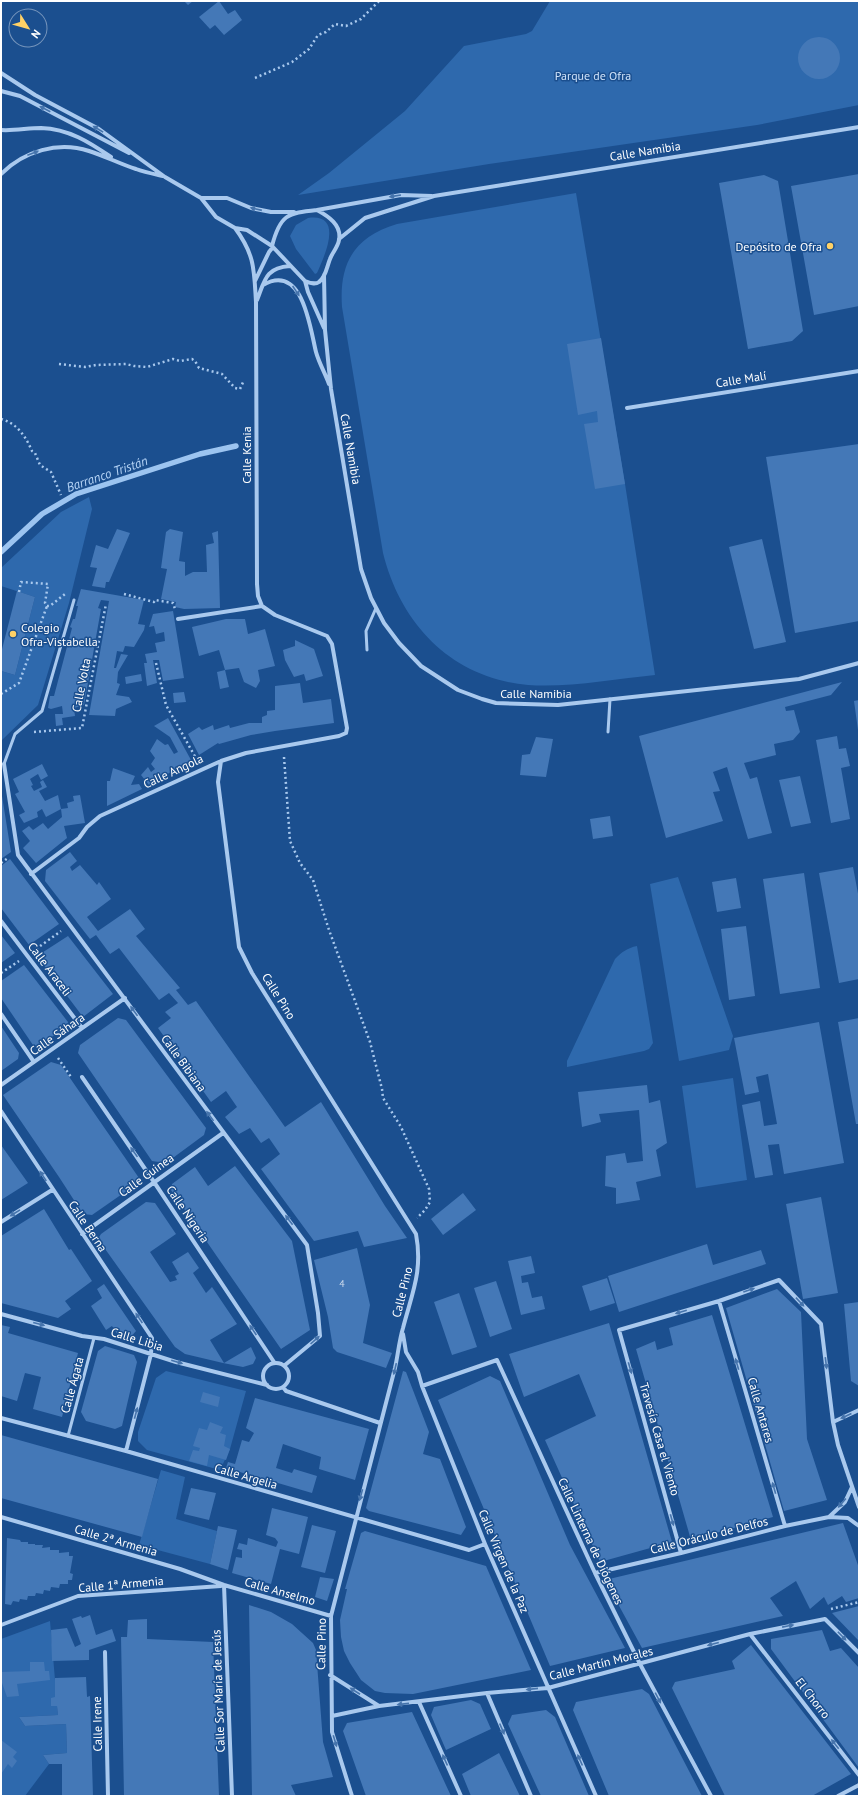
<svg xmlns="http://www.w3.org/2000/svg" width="860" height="1797" viewBox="0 0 860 1797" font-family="'PT Sans',sans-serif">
<rect width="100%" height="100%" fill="#1b4f8f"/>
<path fill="#2e69ad" d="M550 1H859V105L757 125 489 164 298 195 329 173 405 111 464 46 526 34 532 31Z
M576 193 625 484 655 675C616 679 566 688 528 685 452 678 401 625 383 553L342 307C339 263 354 237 397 224Z
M308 218C345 213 324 257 317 273L315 274 296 249 290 236 296 225Z
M89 497 92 509 81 554 69 603 38 705 1 741V671L15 675 35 597 1 586V568L61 512Z
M678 877 733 1036 729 1050 679 1061 650 884Z
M637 946 653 1043 649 1049 644 1051 567 1067V1061L615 959C622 952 627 948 637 946Z
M733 1078 747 1180 696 1188 682 1086Z
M166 1371 246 1391 230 1449 220 1470 147 1450 138 1441V1432L156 1378Z
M161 1470 185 1477 176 1519 217 1531 210 1564 139 1545Z
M50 1621 58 1715 19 1717 25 1726 66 1724 67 1753 43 1755 49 1764 25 1796H1V1639Z"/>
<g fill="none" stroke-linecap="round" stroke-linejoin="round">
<path stroke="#9cc4f0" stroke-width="5.5" d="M1 552 42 514 76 494 200 454 236 446"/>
</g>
<path fill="#4478b7" d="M184 1H193L188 5Z
M219 1 228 14 235 10 242 20 224 35 215 25 210 29 199 17Z
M798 58a21 21 0 1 1 42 0a21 21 0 1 1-42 0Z
M859 174V306L814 315 791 186Z
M764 175 778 181 803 331 792 341 748 349 719 183Z
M601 338 625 484 595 489 584 424 598 422 597 411 578 415 567 344Z
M859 444V621L795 633 766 457Z
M117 529 130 533 109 582H106L105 588 92 586 97 568 90 567 96 545 108 549Z
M170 529 183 532 179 561 185 562V576L193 572H207L206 545 214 543 212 533 218 531 220 608 184 609 175 607 176 602 161 599 167 569 161 568 166 532Z
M762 539 786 642 754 649 729 547Z
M81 589 144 600 138 624 145 625 144 630 134 647 125 646 123 652 117 651 114 668H116L121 654 128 655 118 672 117 683 120 684 116 695 129 697 132 702 116 709 115 716 89 715 109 601 101 600 98 608 101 609 84 705 74 708 75 716 62 718 63 725 56 726 55 714H63L62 706 51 709 48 708 50 696H54L72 628 70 627 73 619H75L78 606H76Z
M17 591 35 597 15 675 1 671V653Z
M173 611 184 678 163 681 159 660H153L157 683 147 686 144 663H147L145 654 157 652 155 643 165 641 164 632 156 634 154 626 149 627 153 614Z
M226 619H245L248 634 265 629 275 666 258 670 260 681 256 688 244 682 239 668 225 670 229 687 220 689 217 672 225 670 219 650 199 656 192 627Z
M295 640 314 649 323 676 306 681 304 674 294 677 285 660 283 650 295 646Z
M141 674 142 681 126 684 125 677Z
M842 682 831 695 785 707 786 711 794 710 800 732 793 740 774 744 776 755 744 763 750 779 757 777 772 833 748 839 727 767 713 772 720 791 713 792 723 821 666 838 639 736Z
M300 683 303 703 331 699 334 723 275 731 251 735 219 744 218 743 199 755 188 734 199 727 202 730 213 725 214 730 229 725 230 728 249 723H262V717L267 715V711L275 710V686Z
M184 692 186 702 174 703 173 693Z
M859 700V730H858L854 701Z
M168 718 191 760 149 785 141 775 148 767 151 772 155 769 151 764 155 758 150 751 157 739 165 745 168 744 174 754 178 752 170 737 154 726Z
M837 736 839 749 846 748 850 766 841 768 850 819 831 823 816 740Z
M536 737 553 739 546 777 520 775 522 755 530 754Z
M42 764 48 776 41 780 38 774 30 779 33 785 31 786 34 791 42 787 40 782 43 780 47 787 39 791 45 801 58 795 61 809 46 817 42 809 37 812 38 817 24 823 19 815 25 812 15 794 19 792 13 779Z
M113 768 135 776 131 785 139 784 142 789 107 806V781H110Z
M800 776 811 823 791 827 779 780Z
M80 795 85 823 64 826 67 838 36 863 23 848 30 841 22 831 29 826 33 830 43 823 48 829 62 817 61 809 68 808 67 803 74 801 73 796Z
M1 796H2L11 852 1 859Z
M610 816 613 836 593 839 590 819Z
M70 852 77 861 70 867 72 871 80 865 97 885 99 882 111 899 87 917 98 931 130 909 145 929 136 936 180 988 176 990 188 1005 196 1001 285 1127 321 1102 385 1206 407 1238 364 1247 358 1231 314 1241 261 1169 280 1154 269 1138 261 1143 250 1128 239 1134 225 1117 237 1107 226 1091 211 1102 158 1028 171 1018 165 1012 178 1003 169 993 159 1000 119 948 110 954 96 935 90 939 45 881 46 870Z
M10 859 59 924 29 945 1 908V866Z
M853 867 859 899V979L839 983 819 873Z
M804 873 820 988 780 994 763 879Z
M736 878 741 908 717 912 712 882Z
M746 926 755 996 729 1000 721 929Z
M1 935 15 953 1 963Z
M68 936 113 994 83 1017 37 956Z
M24 965 68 1022 67 1027 38 1046 33 1045 1 998V981Z
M118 1018 126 1020 206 1128 204 1135 166 1163 152 1161 78 1053 80 1045Z
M859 1018V1124H856L838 1022Z
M819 1022 844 1163 784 1174 779 1144 768 1145 773 1175 755 1178 742 1105 760 1101 764 1126 777 1124 768 1074 756 1077 759 1092 745 1095 734 1038Z
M1 1026 19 1053 18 1059 1 1071Z
M51 1062 61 1065 139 1178 138 1183 92 1215 83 1214 59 1177 3 1095Z
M647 1085 649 1103 660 1100 667 1143 656 1150 661 1176 636 1182 640 1200 616 1204V1188L605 1186 606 1156 625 1153 627 1163 643 1161 639 1110 599 1114 601 1122 582 1127 578 1092Z
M1 1145 28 1183 1 1200Z
M235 1166 292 1241 310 1330 281 1349 171 1190 172 1184 195 1167 208 1186Z
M463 1193 476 1210 443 1235 431 1219Z
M821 1197 838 1293 803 1299 786 1204Z
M146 1202 155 1203 176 1234 150 1252 170 1282 177 1280 175 1276 179 1274 172 1262 188 1252 199 1268 193 1273 206 1293 212 1287 237 1324 210 1340 224 1363 251 1347 256 1358 253 1364 243 1367 223 1363 185 1354 175 1347 98 1239 101 1234Z
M44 1209 69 1250 71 1249 92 1281 65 1301 71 1309 58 1318 1 1303V1236Z
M707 1244 713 1265 761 1250 766 1264 619 1312 608 1276Z
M357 1248 370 1305 363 1343 392 1353 386 1368 337 1352 333 1348 328 1317 314 1260Z
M531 1256 535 1273 521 1276 522 1283 528 1282 532 1298 542 1296 545 1309 521 1315 508 1261Z
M607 1278 615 1303 590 1311 582 1286Z
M496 1281 512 1329 490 1337 474 1288Z
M104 1284 136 1331 129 1339 122 1332 118 1335 112 1326 106 1330 91 1306 102 1298 97 1289Z
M777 1289 801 1312 807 1439 827 1500 784 1511 726 1308Z
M459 1293 477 1347 452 1355 434 1302Z
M859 1302V1386L851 1381 844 1304Z
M712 1315 773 1517 691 1540 636 1349 655 1341 657 1350 673 1345 669 1328Z
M609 1323 672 1542 600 1562 545 1440 596 1416 579 1374 524 1397 509 1354Z
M1 1325 10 1327 8 1333 78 1353 62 1417 33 1409 41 1377 25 1373 17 1401 1 1396Z
M105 1346 134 1355 137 1362 122 1426 115 1429 86 1421 81 1412 98 1351Z
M403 1371 406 1372 429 1432 423 1454 440 1459 466 1527 461 1535 369 1511 366 1508Z
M490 1376 500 1381 570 1545 625 1648 550 1666 438 1400Z
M203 1392 220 1397 218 1407 200 1402Z
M255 1398 369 1429 355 1480 319 1469 321 1457 283 1444 276 1468 292 1473 294 1469 317 1476 312 1493 233 1470 232 1474 225 1471 228 1462 235 1464 242 1440 249 1442 254 1433 246 1428Z
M210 1422 223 1427 220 1433 226 1435 224 1446 230 1449 226 1460 209 1455 207 1466 189 1461 193 1450 199 1451 200 1448 193 1446 199 1428 207 1430Z
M1 1435 158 1479 142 1537 1 1498Z
M191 1488 216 1493 209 1520 184 1514Z
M272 1508 308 1517 299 1554 280 1549 271 1584 232 1573 236 1557 242 1558V1550L237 1549 239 1543 247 1545 248 1538 276 1547 278 1542 275 1538 266 1535Z
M843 1523 859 1568V1598L846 1602 842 1596 828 1605 824 1597 810 1609 796 1581 770 1598 783 1616 642 1648 605 1580Z
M312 1525 336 1531 325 1573 301 1567Z
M218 1526 237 1530 228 1570 210 1564Z
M365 1531 486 1566 531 1670 413 1694 385 1693 375 1691 361 1680 350 1663 344 1651 341 1637 340 1620 347 1589H345L361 1533Z
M7 1538 20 1540 21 1542H28V1544H35V1545H43L42 1548 50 1547V1550H59V1553L69 1552V1556H73L70 1573 73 1574 72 1580H68V1584H60L59 1588 51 1587 50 1591 44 1590 43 1594 36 1593 35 1596H28L27 1600 20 1599 19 1602 13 1601 11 1605 5 1604Z
M320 1577 334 1579 327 1601 315 1597Z
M249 1605 271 1612 292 1624 313 1643 316 1650 323 1742 333 1777 291 1785 296 1796H252Z
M859 1606V1641L832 1613Z
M90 1615 96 1635 112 1629 116 1641 89 1650V1660L52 1661 51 1630 67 1628 75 1647 81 1644 72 1619 81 1616 82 1618Z
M147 1619V1639L213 1642 219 1796H124L121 1637H127L128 1620Z
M822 1630 830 1651 841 1648 859 1668V1768L771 1649V1639Z
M751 1645 851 1774 812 1796H725L672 1688 675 1682 735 1669 732 1661Z
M30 1662H44L45 1671H49L50 1680 17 1684 19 1696 7 1697 1 1680V1672L30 1671Z
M86 1677 87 1697 90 1696 93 1796H62V1764H49L43 1755 67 1753 66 1724 25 1726 19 1717 58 1715 57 1706H51V1698L55 1697V1678Z
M642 1689 649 1694 702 1796H609L573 1710 576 1702Z
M471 1700 480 1704 491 1729 446 1750 431 1715 434 1707Z
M546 1710 555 1717 589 1796H541L508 1724 512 1715Z
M412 1712 451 1796H366L343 1731 347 1723Z
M1 1740 17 1752 13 1757 17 1761 12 1768 8 1764 1 1774Z
M499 1753 520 1796H471L462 1774Z"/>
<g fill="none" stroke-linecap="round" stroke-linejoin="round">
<path stroke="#a9c9ee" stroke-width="2.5" stroke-dasharray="2 3" stroke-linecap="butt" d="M255 78 292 62 309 49 318 35 326 32 335 24 346 26 361 19 379 1
M59 364 85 367 96 365 126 364 134 366 147 367 173 359 180 361 192 359 195 361 199 368 222 374 235 388 240 389 244 380
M1 419C17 423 26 437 32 451L35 453 40 465 51 472 61 495
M19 592 21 582 48 584 45 603 47 606H50L65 594
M124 594 154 602 155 600 173 603 175 609
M156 663 166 705 197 760
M1 694 19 683 47 606
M34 732 82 728 106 604
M284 757 290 841 300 863 313 880 329 930 370 1042 382 1089 383 1098 401 1127 429 1189 430 1202 425 1210 417 1218
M1 863 8 858
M36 949 61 931
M1 973 19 961
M58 1058 71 1077
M831 1609 859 1602"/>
<path stroke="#a9c9ee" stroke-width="3" d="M367 650 366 631 376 608
M608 732 610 699
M4 764 15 734 42 711 74 600
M68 1436 94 1338"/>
<path stroke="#a9c9ee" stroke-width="4" d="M1 73 35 95 99 129 165 177 201 198 216 217 235 228 247 230 272 246
M1 91 20 96 129 153
M1 130C14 131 28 128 41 128 69 129 89 142 111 157
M1 174C24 151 58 141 89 151 105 156 120 164 136 169 144 172 154 174 163 176
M201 198H227L251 208 271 212H294
M317 210C328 216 342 225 339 240 338 247 332 253 330 259 327 266 326 277 319 282 315 285 310 283 305 281L272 246C280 215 287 213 317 210Z
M317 210 401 195 432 196
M235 228C255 255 254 270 256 302L257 584 258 596 262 606
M339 239 365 218 434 196 859 127
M324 275 325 330 331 389 361 569 371 598 384 623 399 643 421 666 458 690 482 699 496 703 558 705 799 679 859 663
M255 281 269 252 273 247
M305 281 308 292 324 328
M263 285C303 262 310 328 316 352 319 363 325 373 329 384
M257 300C265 280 265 268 290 266
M627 408 859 371
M221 761 218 782 239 947 252 973 416 1234C423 1271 412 1293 403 1328 399 1341 398 1355 395 1368L331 1616 332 1732 352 1796
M4 764 18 855 307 1245 318 1313 320 1336 285 1365
M31 874 79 838 87 827 100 816 221 761 246 753 339 736 346 733 347 728 332 644 327 636 275 615 262 606 178 619
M1 921 82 1028
M1 1014 34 1062
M82 1077 154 1182 274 1362
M1 1085 125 998
M1 1111 152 1338 151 1354 126 1451
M1 1222 52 1190
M82 1234 223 1133
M719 1301 785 1526
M1 1314 82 1336 104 1339 176 1362 267 1385
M403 1334 406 1352 418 1372 422 1386 485 1544 596 1796
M263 1376a13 13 0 1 1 26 0a13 13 0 1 1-26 0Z
M422 1386 497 1360 595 1573 640 1664 711 1796
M283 1387 286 1391 380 1423
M1 1418 126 1451 469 1550 485 1544
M833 1422 859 1410
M1 1517 180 1569 224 1585 331 1616
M829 1517 845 1502 852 1487
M681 1553 619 1330 719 1301 779 1280 821 1324 833 1422 838 1445 859 1507
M595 1573 681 1553 785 1526 829 1517 848 1518 859 1526
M224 1585 232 1796
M1 1625 78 1596 221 1586
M750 1634 859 1775
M105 1652 108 1796
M330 1675 379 1706
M487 1693 531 1796
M419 1702 461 1796
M332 1716 379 1706 487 1693 548 1688 750 1634 825 1619 859 1653
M838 1796 859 1785"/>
</g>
<defs><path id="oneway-solid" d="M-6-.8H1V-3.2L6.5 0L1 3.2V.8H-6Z"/></defs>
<g fill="#4674ac">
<use href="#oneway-solid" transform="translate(45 109) rotate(-153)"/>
<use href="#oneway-solid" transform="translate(98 129) rotate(-149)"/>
<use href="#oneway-solid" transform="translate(33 153) rotate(-21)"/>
<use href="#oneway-solid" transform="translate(395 196) rotate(171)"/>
<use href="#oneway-solid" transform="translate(256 209) rotate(-167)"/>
<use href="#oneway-solid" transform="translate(296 291) rotate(56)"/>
<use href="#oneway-solid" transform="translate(134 1011) rotate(-126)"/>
<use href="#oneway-solid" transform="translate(210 1116) rotate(-126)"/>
<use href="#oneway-solid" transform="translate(134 1152) rotate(-125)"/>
<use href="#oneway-solid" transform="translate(43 1176) rotate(-123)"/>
<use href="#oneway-solid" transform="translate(15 1213) rotate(148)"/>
<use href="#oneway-solid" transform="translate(289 1220) rotate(-127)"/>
<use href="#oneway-solid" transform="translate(749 1290) rotate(-19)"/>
<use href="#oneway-solid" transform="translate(800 1302) rotate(47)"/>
<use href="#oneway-solid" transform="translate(681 1312) rotate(164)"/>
<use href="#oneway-solid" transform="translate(139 1318) rotate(-124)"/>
<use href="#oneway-solid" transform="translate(39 1324) rotate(15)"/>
<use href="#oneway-solid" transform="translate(253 1330) rotate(-124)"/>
<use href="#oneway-solid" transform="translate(315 1340) rotate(-42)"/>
<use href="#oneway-solid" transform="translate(177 1362) rotate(16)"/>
<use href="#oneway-solid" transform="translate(826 1363) rotate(83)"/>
<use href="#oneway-solid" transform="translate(737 1364) rotate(-106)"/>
<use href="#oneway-solid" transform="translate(630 1368) rotate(74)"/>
<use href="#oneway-solid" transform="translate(395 1369) rotate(103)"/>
<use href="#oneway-solid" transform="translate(136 1413) rotate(-75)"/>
<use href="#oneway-solid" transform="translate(846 1416) rotate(155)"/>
<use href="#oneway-solid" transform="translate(774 1488) rotate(-106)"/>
<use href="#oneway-solid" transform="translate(361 1495) rotate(105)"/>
<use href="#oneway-solid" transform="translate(842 1503) rotate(130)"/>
<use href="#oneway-solid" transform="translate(672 1520) rotate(74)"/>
<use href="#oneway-solid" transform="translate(788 1626) rotate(-11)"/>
<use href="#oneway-solid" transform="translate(842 1636) rotate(46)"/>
<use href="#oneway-solid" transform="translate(713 1644) rotate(165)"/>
<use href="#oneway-solid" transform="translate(532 1689) rotate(174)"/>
<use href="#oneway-solid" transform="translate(355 1691) rotate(-147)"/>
<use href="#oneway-solid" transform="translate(658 1698) rotate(62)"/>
<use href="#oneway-solid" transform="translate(403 1704) rotate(174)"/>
<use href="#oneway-solid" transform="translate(502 1729) rotate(67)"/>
<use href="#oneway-solid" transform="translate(335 1741) rotate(73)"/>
<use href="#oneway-solid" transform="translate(835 1744) rotate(-128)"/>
<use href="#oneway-solid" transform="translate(445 1760) rotate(-114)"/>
<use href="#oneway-solid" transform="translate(580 1760) rotate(-114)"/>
</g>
<g fill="#ffd166" stroke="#1b4f8f" stroke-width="1.5">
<circle cx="830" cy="246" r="4"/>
<circle cx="13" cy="634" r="4"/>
</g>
<g text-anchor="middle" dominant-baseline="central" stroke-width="3" stroke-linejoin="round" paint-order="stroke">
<g font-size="10" fill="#d0dded">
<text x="342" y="1283">4</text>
</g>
<g font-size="12" fill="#cfe3fa" stroke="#1b4f8f">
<text x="593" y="75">Parque de Ofra</text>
</g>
<g font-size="12" fill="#fff" stroke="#1b4f8f">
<text transform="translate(645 151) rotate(-9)">Calle Namibia</text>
<text transform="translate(741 379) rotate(-9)">Calle Malí</text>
<text transform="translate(351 449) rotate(80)">Calle Namibia</text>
<text transform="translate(246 455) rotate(-90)">Calle Kenia</text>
<text transform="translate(81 685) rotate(-79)">Calle Volta</text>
<text x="536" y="693">Calle Namibia</text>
<text transform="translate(173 771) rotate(-25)">Calle Angola</text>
<text transform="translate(50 969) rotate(53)">Calle Araceli</text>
<text transform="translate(279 996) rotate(58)">Calle Pino</text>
<text transform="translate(57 1034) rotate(-35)">Calle Sáhara</text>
<text transform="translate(184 1063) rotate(54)">Calle Bibiana</text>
<text transform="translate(146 1175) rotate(-36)">Calle Guinea</text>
<text transform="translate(188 1214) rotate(56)">Calle Nigeria</text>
<text transform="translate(88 1226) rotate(56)">Calle Berna</text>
<text transform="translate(402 1292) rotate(-76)">Calle Pino</text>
<text transform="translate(137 1339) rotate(17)">Calle Libia</text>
<text transform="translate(72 1385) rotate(-75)">Calle Ágata</text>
<text transform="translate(761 1410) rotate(74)">Calle Antares</text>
<text transform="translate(660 1439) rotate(74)">Travesía Casa el Viento</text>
<text transform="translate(246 1476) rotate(16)">Calle Argelia</text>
<text transform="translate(709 1535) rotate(-14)">Calle Oráculo de Delfos</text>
<text transform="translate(116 1540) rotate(16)">Calle 2ª Armenia</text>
<text transform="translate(591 1541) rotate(65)">Calle Linterna de Diógenes</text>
<text transform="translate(504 1561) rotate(67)">Calle Virgen de la Paz</text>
<text transform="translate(121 1584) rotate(-5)">Calle 1ª Armenia</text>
<text transform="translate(280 1591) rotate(16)">Calle Anselmo</text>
<text transform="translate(321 1644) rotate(-89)">Calle Pino</text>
<text transform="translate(601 1663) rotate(-14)">Calle Martín Morales</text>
<text transform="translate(218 1691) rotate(-92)">Calle Sor María de Jesús</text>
<text transform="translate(813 1698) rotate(52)">El Chorro</text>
<text transform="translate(97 1724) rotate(-91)">Calle Irene</text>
</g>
<g font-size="12" fill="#fff" stroke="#1b4f8f" text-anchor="end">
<text x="822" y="246">Depósito de Ofra</text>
<text x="21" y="627" text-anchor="start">Colegio<tspan x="21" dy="14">Ofra-Vistabella</tspan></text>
</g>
<g font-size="13" font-style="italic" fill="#b5d3f5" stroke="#1b4f8f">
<text transform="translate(107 474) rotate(-19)">Barranco Tristán</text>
</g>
</g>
<rect width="860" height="1797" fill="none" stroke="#ffffff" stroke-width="4"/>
<g transform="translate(28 28) rotate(127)"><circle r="19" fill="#1b4f8f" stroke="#7695bc"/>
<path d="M0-3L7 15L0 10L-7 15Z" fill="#ffd166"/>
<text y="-6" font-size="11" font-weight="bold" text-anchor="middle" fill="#ffffff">N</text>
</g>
</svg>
